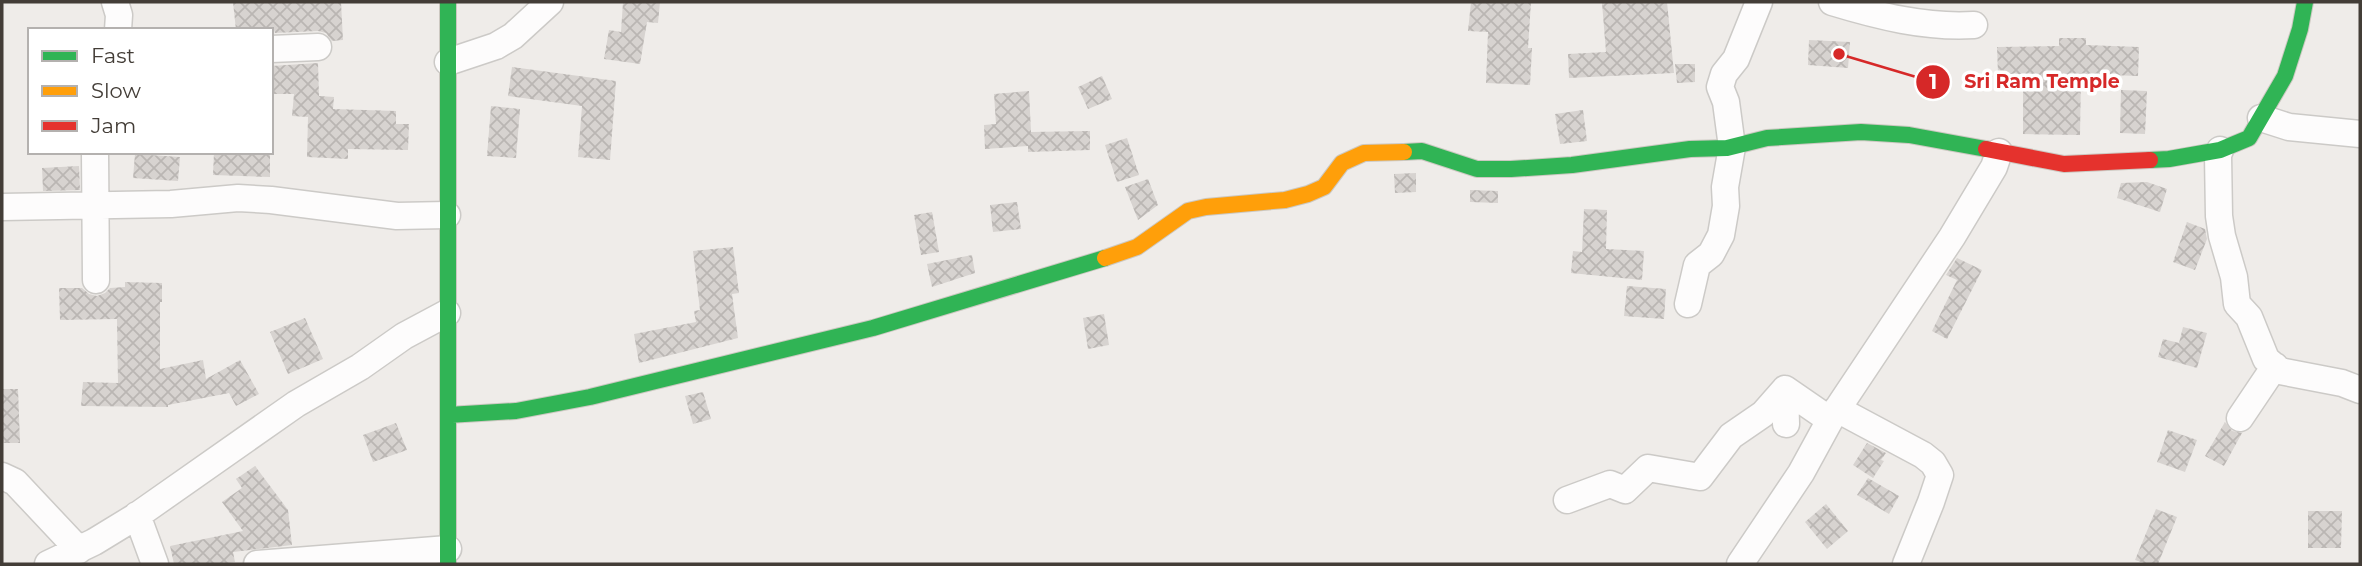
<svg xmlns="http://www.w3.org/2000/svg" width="2362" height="566" viewBox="0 0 2362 566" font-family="Montserrat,sans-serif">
<defs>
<pattern id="building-cross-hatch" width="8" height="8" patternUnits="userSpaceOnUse" patternTransform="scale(1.75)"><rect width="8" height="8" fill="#d7d3d0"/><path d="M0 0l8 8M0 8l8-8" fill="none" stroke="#bab6b3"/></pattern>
</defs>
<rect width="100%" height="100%" fill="#efece9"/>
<path fill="url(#building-cross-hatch)" d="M233 2H341L343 40 332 41 326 33 318 31 275 33 274 30H236Z
M623 2H660L658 23 647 22 640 64 604 59 609 30 621 32Z
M1471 2H1531L1528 48H1532L1530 85 1486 83 1488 32 1468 31Z
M1667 2 1674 73 1569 78 1568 54 1606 52 1602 3Z
M2059 38H2086V45L2139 47 2138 76 2081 74 2080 135 2023 134V74H1998L1997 47 2059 46Z
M1809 40 1850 42 1848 68 1808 65Z
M318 63 319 96 334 97 333 109 396 111V124H409L408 150 348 149V159L307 157 308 117 292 116 294 94H271V66Z
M1675 64H1695V82L1677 83Z
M512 67 616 81 610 160 578 157 582 106 508 96Z
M1102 76 1112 99 1088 109 1078 87Z
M2121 90 2147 91 2145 134 2120 133Z
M1029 91 1031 132 1090 131V150L1028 152V146L985 149 984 125 996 124 994 94Z
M491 106 520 109 516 158 487 156Z
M1583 110 1587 141 1560 144 1555 114Z
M1127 138 1139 175 1117 182 1105 145Z
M214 152H270V177L213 175Z
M135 154 180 157 178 181 133 178Z
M79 166 80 190 43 191 42 168Z
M1416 173V192L1395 193 1394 174Z
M1148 179 1158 205 1138 220 1125 187Z
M2147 182 2167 189 2160 212 2117 198 2121 183Z
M1470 190 1498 191V203L1470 202Z
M1017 202 1021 229 993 232 990 205Z
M1584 209 1607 210 1606 249 1644 251 1642 280 1571 273 1573 251 1582 252Z
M932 212 939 252 921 255 914 215Z
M2187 222 2205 229 2207 239 2195 270 2173 262Z
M733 247 739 293 732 294 738 338 639 363 634 334 696 322 694 311 700 310 693 251Z
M972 255 975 273 932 287 927 264Z
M1957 258 1982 270 1947 339 1932 331 1957 280 1946 275Z
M125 282 162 283V302H160V369L203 360 206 379 240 360 259 394 236 406 229 393 168 405V407L81 406 83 382 118 383 117 319 60 320 59 288H82L89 294 97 296 105 293 110 288 125 287Z
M1627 286 1666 289 1664 319 1624 316Z
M1104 314 1109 345 1088 349 1083 318Z
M305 318 323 359 288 374 270 332Z
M2183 327 2207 333 2197 368 2158 357 2163 339 2179 343Z
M2 389H18L20 443H2Z
M703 392 711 419 693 424 685 396Z
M2225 422 2232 431 2242 433 2224 466 2205 456Z
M396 423 407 450 373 462 363 435Z
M2168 430 2197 440 2185 472 2157 462Z
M1867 443 1886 453 1881 460 1884 461 1873 478 1853 465Z
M255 466 288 510 292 545 233 552 235 562 222 564H174L170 546 243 531 222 502 242 488 236 479Z
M1868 478 1899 496 1889 514 1857 495Z
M1826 504 1848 531 1827 549 1805 522Z
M2156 509 2177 517 2158 564H2147L2135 560Z
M2308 511H2342L2341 548H2308Z"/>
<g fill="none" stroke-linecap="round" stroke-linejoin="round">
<defs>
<path id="street" d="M115 2 119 15 118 30
M1832 2C1878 16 1926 28 1974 25
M271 49 318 47
M448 62 496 46 513 36 550 2
M2261 118 2289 127 2360 134
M2220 150 2218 155 2219 216 2222 236 2234 277 2237 304 2249 317 2266 359 2280 371 2342 383 2360 390
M95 152 96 280
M2 207 171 204 238 198 271 200 397 216 447 215
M1688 304 1697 265 1711 254 1721 235 1726 206 1725 187 1732 147 1726 102 1720 87 1724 74 1736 59 1759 2
M1785 389 1786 424
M1837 409 1923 455 1933 463 1940 475 1931 502 1906 564
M2240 418 2275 366
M2 476 15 482 79 550
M1567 500 1610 484 1625 490 1648 468 1700 477 1731 436 1763 414 1785 389 1830 420
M137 515 155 564
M48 564 94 542 135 517 296 404 360 367 404 336 447 313
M257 564 448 549
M1740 564 1801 473 1830 420 1952 237 1994 167 1999 152"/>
<path id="fast" d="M448 2V564
M1404 152 1422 151 1477 169H1511L1572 165 1690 149 1727 148 1767 138 1861 132 1909 135 1986 149
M2150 160 2169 159 2220 150 2249 138 2285 76 2300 29 2305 2
M448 415 516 411 590 397 873 328 1105 258"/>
<path id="slow" d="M1105 258 1137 247 1188 211 1206 207 1285 200 1308 194 1324 187 1342 163 1364 153 1404 152"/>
<path id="jam" d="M1986 149 2064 164 2150 160"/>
</defs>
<use href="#street" stroke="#cccac7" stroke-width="29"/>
<use href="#fast" stroke="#ccc8c1" stroke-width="18"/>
<use href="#slow" stroke="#ccc8c1" stroke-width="18"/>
<use href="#jam" stroke="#ccc8c1" stroke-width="18"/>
<use href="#street" stroke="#fdfcfc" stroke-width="26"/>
<use href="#fast" stroke="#30b455" stroke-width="16"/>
<use href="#slow" stroke="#ff9f0a" stroke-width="16"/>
<use href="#jam" stroke="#e5322d" stroke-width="16"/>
</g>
<path fill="none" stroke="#d62828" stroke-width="2.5" d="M1839 54L1933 82"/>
<g fill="#d62828" stroke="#fff" stroke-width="2.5">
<circle cx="1839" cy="54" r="7"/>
<circle cx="1933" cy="82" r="18"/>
</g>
<g font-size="21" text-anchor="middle" font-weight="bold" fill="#fff">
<text x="1933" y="89">1</text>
</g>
<g font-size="19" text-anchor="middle" font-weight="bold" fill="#d62828" stroke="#fff" stroke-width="7" stroke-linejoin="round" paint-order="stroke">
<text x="2042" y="88">Sri Ram Temple</text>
</g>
<rect width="2362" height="566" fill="none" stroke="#433d37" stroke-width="7"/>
<rect x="28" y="28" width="245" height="126" fill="#ffffff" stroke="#b4b1af" stroke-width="2"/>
<rect x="42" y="51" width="35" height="10" fill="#30b455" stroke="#b4b1af" stroke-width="2"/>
<text x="91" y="63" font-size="21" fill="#433d37">Fast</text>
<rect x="42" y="86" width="35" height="10" fill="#ff9f0a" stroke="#b4b1af" stroke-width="2"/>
<text x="91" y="98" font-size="21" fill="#433d37">Slow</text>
<rect x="42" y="121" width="35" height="10" fill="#e5322d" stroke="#b4b1af" stroke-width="2"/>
<text x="91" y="133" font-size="21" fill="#433d37">Jam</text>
</svg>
